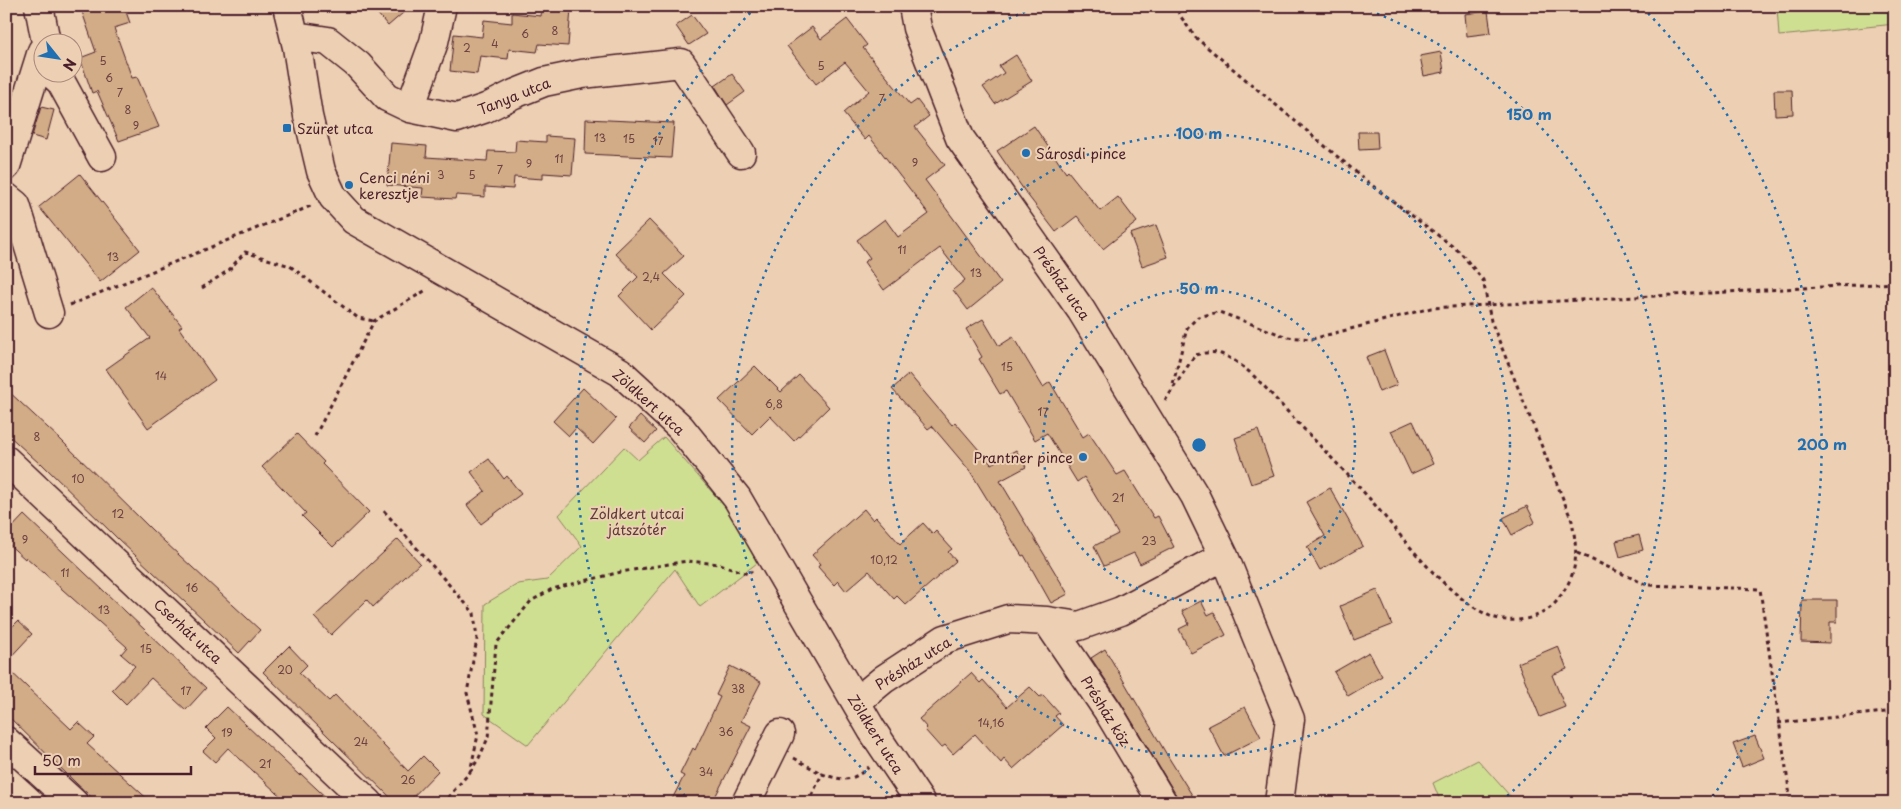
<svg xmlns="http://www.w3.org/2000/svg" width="1901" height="809" viewBox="0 0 1901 809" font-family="'Playpen Sans',sans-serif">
<rect width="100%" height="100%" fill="#edd0b3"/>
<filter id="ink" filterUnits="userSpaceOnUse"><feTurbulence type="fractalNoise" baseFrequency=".02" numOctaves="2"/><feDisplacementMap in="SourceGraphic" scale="10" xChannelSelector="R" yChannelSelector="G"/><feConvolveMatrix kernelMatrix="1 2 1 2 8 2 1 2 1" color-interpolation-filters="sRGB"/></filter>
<g filter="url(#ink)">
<path fill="#cfdf92" stroke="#8c7f5e" d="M1777 6H1895V24L1779 36Z
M664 437 733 516 757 563 700 607 675 569 528 745 484 714 485 604 518 584 547 580 582 546 559 515 624 447 638 460Z
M1478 760 1511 797 1515 803H1441L1433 783Z"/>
<path fill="#d2ac87" stroke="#4a1f2b" d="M80 6H124L130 23 114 28 132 78 137 77 159 127 119 141 97 91 92 93 80 58 96 52Z
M371 6H411L388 26Z
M542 6 571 9 568 46 539 44 537 52 509 49 508 59 480 56 477 74 450 71 454 34 482 37 484 20 512 23V13L541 16Z
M1488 11 1491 33 1467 36 1465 14Z
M692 15 706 34 689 45 676 26Z
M847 19 867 45 863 48 910 105 917 100 929 116 915 127 945 165 925 180 1001 283 968 310 953 290 965 280 940 248 884 290 864 262 870 258 857 240 885 219 898 237 929 214 869 136 865 140 843 113 869 91 845 62 816 84 787 46 812 27 821 39Z
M1441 52 1444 72 1424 76 1420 56Z
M1016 55 1032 81 995 104 983 87 1004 73 999 66Z
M732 74 745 92 727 105 715 86Z
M1774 90H1792L1793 114 1775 115Z
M41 107 54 110 46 140 32 136Z
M586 119 674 123 671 158 585 154Z
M1034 126 1066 173 1068 171 1100 211 1118 197 1137 222 1103 249 1077 216 1056 232 1026 193 997 151Z
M1358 132H1377L1378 149 1359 150Z
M546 136 575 138 572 175 543 173V179L514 177 513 189 485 187V197L456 195 455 199 422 197 423 188 387 185 391 143 427 146 426 157 487 161 488 151 515 152 516 140 546 142Z
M80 174 140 250 100 282 39 207Z
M649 220 684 256 664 274 686 296 651 330 619 296 638 277 615 253Z
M1156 225 1168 257 1142 266 1130 234Z
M151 287 182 326 179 328 215 380 148 428 106 369 150 338 126 307Z
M983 319 999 346 1013 337 1043 387 1050 382 1083 437 1089 433 1117 475 1125 471 1154 518 1158 516 1174 547 1140 564 1134 553 1104 566 1094 546 1118 534 1084 477 1077 482 1047 433 1035 440 1006 391 1000 394 979 359 982 357 966 329Z
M1384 350 1397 385 1379 392 1366 357Z
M755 366 781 392 799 375 829 407 794 441 770 416 752 434 719 400Z
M909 374 952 425 955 422 991 464 1016 450 1026 467 1000 481 1068 594 1051 603 1024 555 1022 556 970 471 932 426 928 429 892 389Z
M583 388 616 419 593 444 576 428 569 436 553 421Z
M6 389 61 440 152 530 260 630 239 653 118 539 41 463 40 464 6 433Z
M640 416 656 431 645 443 629 428Z
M1413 421 1433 464 1411 474 1391 431Z
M1258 430 1274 476 1251 484 1235 438Z
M297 434 324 462 322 464 369 512 333 547 302 516 306 513 262 467Z
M489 459 504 479 507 476 521 494 481 524 467 505 485 491 471 472Z
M1330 488 1363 546 1320 570 1307 547 1325 536 1306 502Z
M1527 506 1535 522 1512 535 1503 518Z
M864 509 873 520 876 517 900 544 923 523 933 534 936 531 952 549 948 552 956 561 906 605 897 596 894 599 869 571 846 591 838 581 834 585 818 567 820 564 812 555Z
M24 515 206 688 186 710 151 678 126 704 112 690 135 666 121 654 127 647 26 557 25 559 6 542V534Z
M1639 535 1643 550 1620 557 1616 541Z
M398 539 420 563 373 607 367 600 331 635 314 617Z
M1377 590 1392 625 1354 640 1340 606Z
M1802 600H1837V622H1830V643L1801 642Z
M1201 601 1208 615 1214 612 1226 635 1191 653 1179 629 1189 624 1182 611Z
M18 621 32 634 6 662V633Z
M289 646 307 665 299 673 329 701 335 695 408 771 423 756 438 771 407 803H396L263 672Z
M1558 646 1567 669 1552 675 1565 707 1540 717 1518 663Z
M1105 649 1167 755 1197 803H1179L1176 795 1121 703 1091 658Z
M1369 652 1382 676 1348 696 1334 672Z
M730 666 761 682 741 721 751 726 712 803H670L684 776 680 774 693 748 695 750 720 697 716 695Z
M6 667 71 729 78 722 94 737 87 744 152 803H98L77 784 6 714Z
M971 673 980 683 983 680 1007 707 1030 687 1040 697 1043 695 1059 713 1055 716 1063 725 1013 769 1004 759 1001 763 975 734 953 754 945 745 941 748 925 730 927 728 919 719Z
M227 707 300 776 301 774 332 803H288L228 748 215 762 203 751 216 738 206 728Z
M1245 707 1261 737 1224 756 1208 726Z
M1755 736 1764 758 1742 767 1733 744Z"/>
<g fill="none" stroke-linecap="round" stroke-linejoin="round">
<defs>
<path id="minor" d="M39 6 46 42
M287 6 297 47 308 116 321 171 333 197 354 220 620 372 680 427 737 498 872 730 921 803
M913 6 917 28 960 138 1081 310 1195 496 1224 556 1290 719 1279 803
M295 36 328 41 358 65 387 97 410 108 457 118 486 108 514 94 544 82 582 74 681 63 741 153
M50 72 61 82 102 157
M410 108 434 42 442 6
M6 166 42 51
M6 197 16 205 49 313
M6 460 369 803
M1047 621 1108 711 1163 803
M856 702 884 679 945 639 1008 619 1047 621 1079 626 1121 611 1224 556
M6 741 74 803
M746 803 780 734"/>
</defs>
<use href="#minor" stroke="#4a1f2b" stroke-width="31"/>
<path stroke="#4a1f2b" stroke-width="3" stroke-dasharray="4 4" stroke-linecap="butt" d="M202 288 229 270 245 252 290 266 358 318 374 321
M70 305 311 206
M1173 384 1187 328 1198 317 1219 312 1287 337 1312 339 1431 308 1895 283
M1165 401 1195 355C1203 353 1213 351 1221 354 1247 364 1267 390 1286 410 1314 440 1342 468 1369 498 1402 536 1445 596 1490 616 1510 625 1541 620 1556 602 1579 573 1578 555 1572 521L1491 321 1483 280 1460 252 1369 183 1195 37 1179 14 1177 6
M315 436 374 321 428 289
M384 511 474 613 477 639 467 693 478 735 470 772 443 803
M1577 553 1647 585 1760 589 1791 803
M1778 723 1895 711
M794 758 822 774
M470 772 479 758 488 738 496 644 531 601 552 589 621 572 687 561 720 564 748 574 752 571
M808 803 822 774C844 781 851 782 869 767"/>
<use href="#minor" stroke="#edd0b3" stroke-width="28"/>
</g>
</g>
<g fill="none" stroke="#1f6fb2" stroke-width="2.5" stroke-dasharray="2.5 5">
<circle cx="1199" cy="445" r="156"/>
<circle cx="1199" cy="445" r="311"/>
<path d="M899 803A467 467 0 0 1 1035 8M1363 8A467 467 0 0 1 1499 803"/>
<path d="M689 802A623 623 0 0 1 755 8M1643 8A623 623 0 0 1 1709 802"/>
</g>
<g fill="#1f6fb2" stroke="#edd0b3" stroke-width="2">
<rect x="282" y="123" width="10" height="10" rx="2.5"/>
<circle cx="1026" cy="153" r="5"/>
<circle cx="349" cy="185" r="5"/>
<circle cx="1083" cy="457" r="5"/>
</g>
<g text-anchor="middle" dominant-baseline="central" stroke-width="4" stroke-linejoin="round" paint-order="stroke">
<g font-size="11" fill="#6c4242">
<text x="555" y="30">8</text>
<text x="525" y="33">6</text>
<text x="495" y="43">4</text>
<text x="467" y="47">2</text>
<text x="103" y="60">5</text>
<text x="821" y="65">5</text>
<text x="109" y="77">6</text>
<text x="120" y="92">7</text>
<text x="882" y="98">7</text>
<text x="128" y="109">8</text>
<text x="136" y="125">9</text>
<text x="600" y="137">13</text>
<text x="629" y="138">15</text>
<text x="658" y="140">17</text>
<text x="559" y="158">11</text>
<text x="915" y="162">9</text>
<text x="529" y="163">9</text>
<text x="500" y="169">7</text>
<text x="441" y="174">3</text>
<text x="472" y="174">5</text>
<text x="902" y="249">11</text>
<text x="113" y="256">13</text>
<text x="976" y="272">13</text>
<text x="651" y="276">2,4</text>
<text x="1007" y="366">15</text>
<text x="161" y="375">14</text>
<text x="774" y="403">6,8</text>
<text x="1043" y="411">17</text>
<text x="37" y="436">8</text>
<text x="78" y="478">10</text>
<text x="1118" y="497">21</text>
<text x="118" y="513">12</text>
<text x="25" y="539">9</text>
<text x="1149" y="540">23</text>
<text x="884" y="559">10,12</text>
<text x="65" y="572">11</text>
<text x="192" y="587">16</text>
<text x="104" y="609">13</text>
<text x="146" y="648">15</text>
<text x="285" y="669">20</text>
<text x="738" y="688">38</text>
<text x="186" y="690">17</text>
<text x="991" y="722">14,16</text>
<text x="726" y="731">36</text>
<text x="227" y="732">19</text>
<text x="361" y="741">24</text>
<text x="265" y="763">21</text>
<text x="706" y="771">34</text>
<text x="408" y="779">26</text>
</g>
<g font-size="14" fill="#4a1f2b" stroke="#edd0b3">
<text transform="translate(514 96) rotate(-22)">Tanya utca</text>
<text transform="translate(1062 283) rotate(55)">Présház utca</text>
<text transform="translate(649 402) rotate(42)">Zöldkert utca</text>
<text transform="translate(188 631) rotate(43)">Cserhát utca</text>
<text transform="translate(913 663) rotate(-32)">Présház utca</text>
<text transform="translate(1106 711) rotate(58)">Présház köz</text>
<text transform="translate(876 734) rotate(58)">Zöldkert utca</text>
</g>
<g font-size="14" fill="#4a1f2b" stroke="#edd0b3" text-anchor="start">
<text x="297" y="128">Szüret utca</text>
<text x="1036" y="153">Sárosdi pince</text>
<text x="359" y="177">Cenci néni<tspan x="359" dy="16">keresztje</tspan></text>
<text x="1073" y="457" text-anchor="end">Prantner pince</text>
</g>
<g font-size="14" fill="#5e3c3a" stroke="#edd0b3">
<text x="637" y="513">Zöldkert utcai<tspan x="637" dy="16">játszótér</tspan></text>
</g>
</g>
<circle cx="1199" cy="445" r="8" fill="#1f6fb2" stroke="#edd0b3" stroke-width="2.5"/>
<g font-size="15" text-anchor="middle" font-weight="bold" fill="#1f6fb2" stroke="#edd0b3" stroke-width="4" stroke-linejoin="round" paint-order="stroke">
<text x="1529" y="120">150 m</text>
<text x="1199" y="139">100 m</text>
<text x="1199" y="294">50 m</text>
<text x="1822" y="450">200 m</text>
</g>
<rect width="1901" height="809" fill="none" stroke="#edd0b3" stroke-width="25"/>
<rect x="12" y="12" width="1876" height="784" fill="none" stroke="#4a1f2b" stroke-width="2" filter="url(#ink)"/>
<g transform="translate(58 58) rotate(120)"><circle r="24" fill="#edd0b3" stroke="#ac897d"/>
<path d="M0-4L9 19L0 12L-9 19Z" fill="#1f6fb2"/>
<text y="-8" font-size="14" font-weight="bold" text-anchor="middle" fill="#4a1f2b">N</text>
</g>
<path d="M35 766v8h156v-8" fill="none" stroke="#4a1f2b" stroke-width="2.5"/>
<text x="42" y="766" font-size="15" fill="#4a1f2b" stroke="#edd0b3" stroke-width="4" paint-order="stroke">50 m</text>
</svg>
